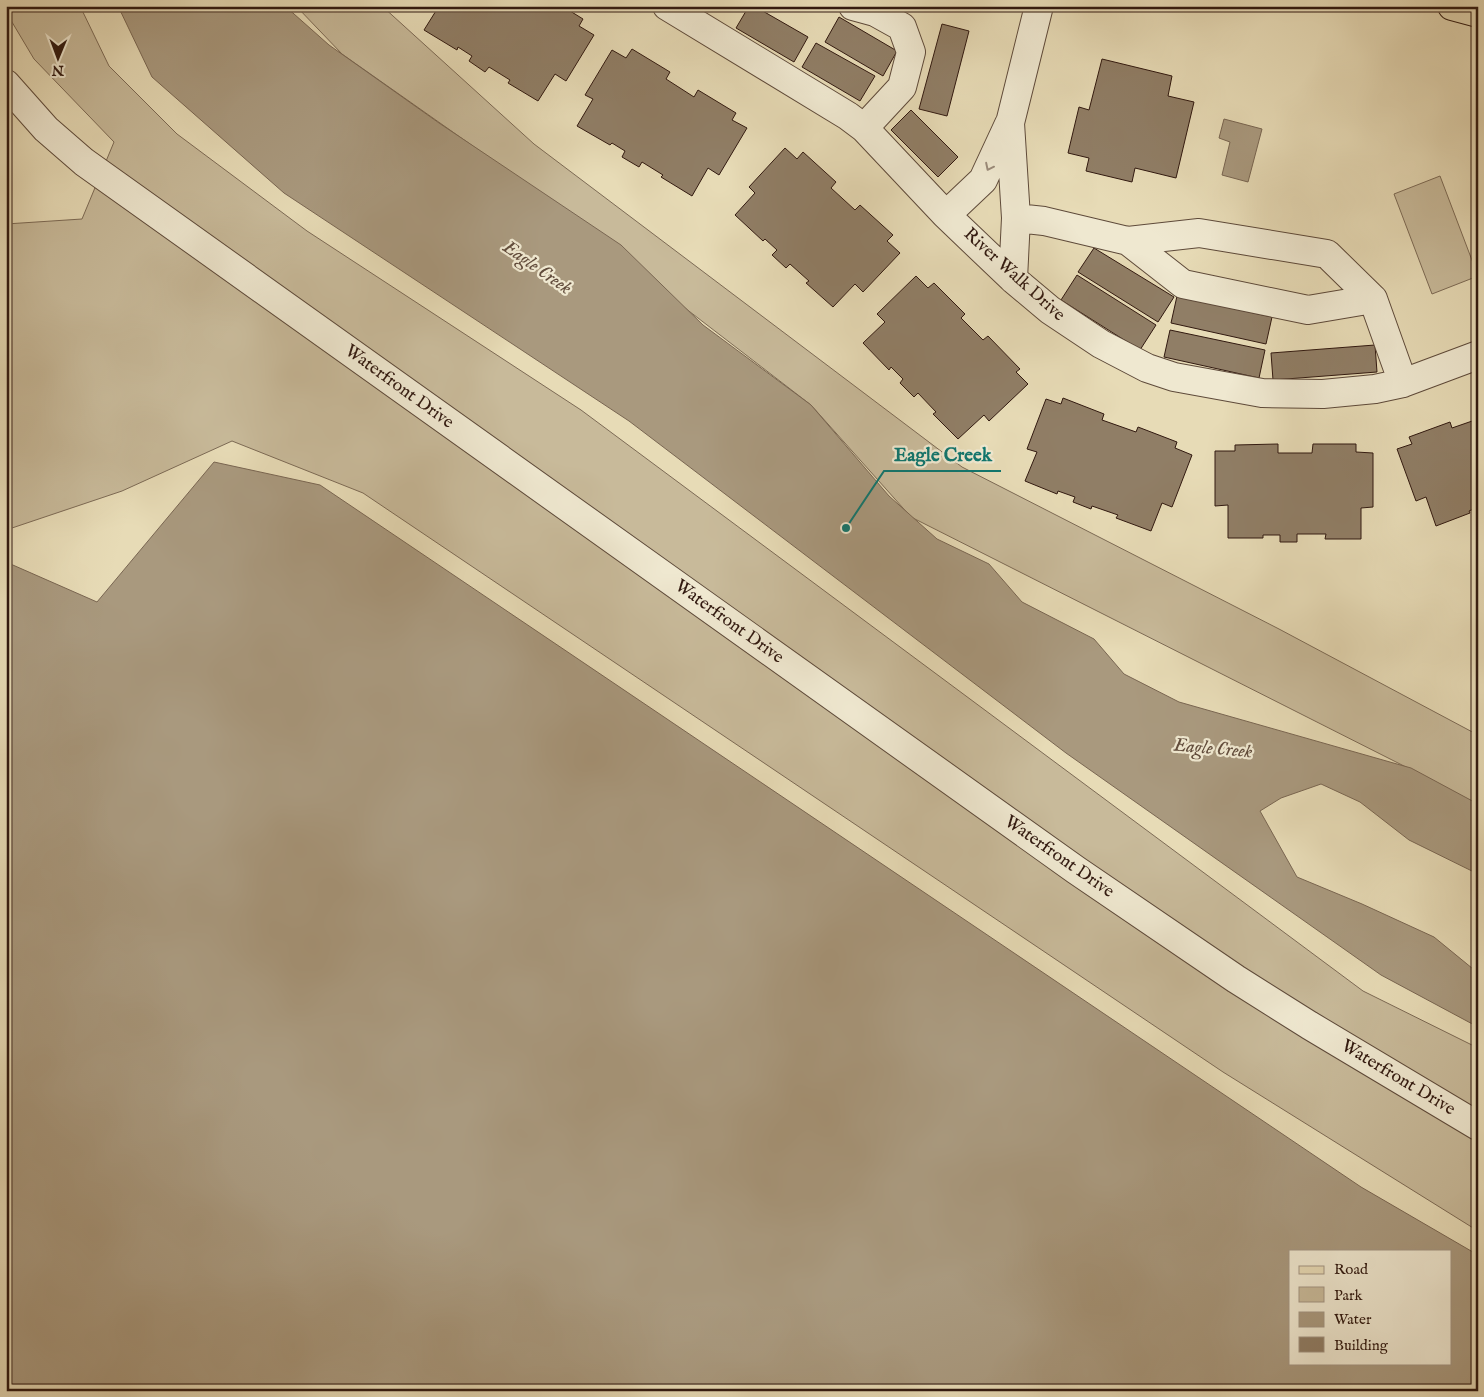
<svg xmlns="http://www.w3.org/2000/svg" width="1484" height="1397" viewBox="0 0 1484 1397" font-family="'IM FELL English',serif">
<rect width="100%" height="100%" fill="#e7dbb6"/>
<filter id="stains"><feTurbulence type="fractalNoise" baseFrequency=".004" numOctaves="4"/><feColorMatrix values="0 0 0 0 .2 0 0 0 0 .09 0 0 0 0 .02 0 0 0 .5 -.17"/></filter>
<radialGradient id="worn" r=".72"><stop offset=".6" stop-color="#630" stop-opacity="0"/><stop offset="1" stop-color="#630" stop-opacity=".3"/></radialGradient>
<path fill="#c8ba9a" stroke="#7c6a55" d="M6 6H80L109 66 177 134 307 231 581 410 1363 991 1478 1048V1231L1223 1072 363 493 232 441 122 491 6 530V224L82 219 114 142 34 59 6 12Z
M296 6H382L534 144 962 467 1279 629 1478 735V805L1402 765 911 517 811 405 494 161 342 54Z
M1440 176 1478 276 1432 294 1394 194Z"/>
<path fill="#a9997e" stroke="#796652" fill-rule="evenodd" d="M118 6H285L329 45 439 123 621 245 703 325 811 405 889 496 937 539 989 564 1022 602 1094 639 1124 674 1179 702 1411 768 1478 804V874L1409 840 1360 802 1321 784 1281 798 1260 811 1297 877 1362 904 1434 937 1478 973V1027L1381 975 1066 753 629 421 284 193 152 77Z
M1224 119 1262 129 1248 182 1222 175 1230 142 1219 138Z
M214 462 320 485 1361 1187 1478 1255V1391H6V562L97 602ZM1290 1251H1450V1363H1290Z"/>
<path fill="#907e66" stroke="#311910" d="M439 6H562L583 19 579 26 594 35 566 81 555 74 538 101 508 83 510 80 489 67 485 72 469 61 472 56 458 47 457 50 424 30Z
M749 6H754L808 37 794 62 736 28Z
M839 17 897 51 883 76 825 42Z
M942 24 969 31 947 116 919 109Z
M816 43 875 76 860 101 802 67Z
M632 49 670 72 666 79 694 97 698 90 736 113 732 120 747 128 719 175 708 168 692 196 661 177 663 175 642 162 639 167 622 157 625 151 612 143 610 145 577 126 593 99 585 95 612 50 626 58Z
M1102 59 1172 76 1168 96 1194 102 1176 178 1135 168 1132 182 1086 171 1089 158 1068 153 1079 107 1089 110Z
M911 110 958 157 938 177 891 130Z
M785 148 797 159 803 152 836 182 831 188 855 210 860 205 893 235 887 241 900 253 863 292 855 284 833 307 806 283 809 281 790 264 786 268 772 255 777 250 765 239 763 241 735 215 755 193 749 187Z
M1094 248 1174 297 1158 322 1078 272Z
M1077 275 1156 325 1140 350 1061 300Z
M916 276 928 288 934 283 965 314 961 318 983 340 988 336 1020 369 1016 372 1028 384 989 421 984 415 958 439 933 414 936 412 918 393 914 397 900 383 903 379 891 367 889 370 863 343 885 322 877 314Z
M1177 296 1272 317 1266 344 1171 323Z
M1170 330 1265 350 1259 378 1164 357Z
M1375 345 1377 372 1273 380 1271 353Z
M1063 398 1104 414 1102 420 1136 432 1138 427 1177 442 1175 448 1192 455 1172 507 1162 503 1151 531 1116 518 1118 515 1092 506 1091 509 1073 502 1075 497 1058 491 1057 494 1025 481 1037 452 1027 449 1046 399 1061 404Z
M1478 419V507L1469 511 1470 513 1436 526 1426 497 1416 501 1397 449 1412 444 1409 437 1450 422 1452 428Z
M1278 444V453H1312L1313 444H1356V452L1373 453V507L1361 508V539H1325L1326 534H1297V542H1280V535H1263V538H1228V505L1215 506V451H1235V445Z"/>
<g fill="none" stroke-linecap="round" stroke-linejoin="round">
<defs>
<path id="minor" d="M667 6 848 116 864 128 946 215 1013 279 1050 310 1101 344 1147 368 1174 377 1262 393 1323 394 1375 389 1403 383 1478 355
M853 6 875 12 902 27 911 52 902 87 864 128
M6 84 46 129 84 162 1076 870 1236 979 1309 1025 1478 1126
M946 215 983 180 1009 124
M1016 218 1044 221 1128 241 1199 233 1327 254 1373 299 1403 383
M1128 241 1183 284 1308 310 1373 299
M1013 279 1016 218 1010 123 1039 6"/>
<path id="major" d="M1452 6 1478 13"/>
</defs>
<use href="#minor" stroke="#5e4a3a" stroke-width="30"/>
<use href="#major" stroke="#311910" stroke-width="30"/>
<use href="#minor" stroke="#efe8d0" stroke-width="28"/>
<use href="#major" stroke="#e7dbb6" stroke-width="28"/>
</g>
<defs><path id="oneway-chevron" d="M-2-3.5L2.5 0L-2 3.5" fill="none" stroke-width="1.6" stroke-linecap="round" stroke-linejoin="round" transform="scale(1.25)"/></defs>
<use stroke="#9a8b7a" href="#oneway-chevron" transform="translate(989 167) rotate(116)"/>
<g text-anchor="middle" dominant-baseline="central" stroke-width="4.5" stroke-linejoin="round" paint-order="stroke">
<g font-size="18" fill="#311910" stroke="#efe8d0">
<text transform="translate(1014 275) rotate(42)">River Walk Drive</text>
<text transform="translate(399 387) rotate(36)">Waterfront Drive</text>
<text transform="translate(729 622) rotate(36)">Waterfront Drive</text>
<text transform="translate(1059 857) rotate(35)">Waterfront Drive</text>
<text transform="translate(1398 1078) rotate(31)">Waterfront Drive</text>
</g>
<g font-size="19" font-style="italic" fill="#614c3c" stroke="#efe8d0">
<text transform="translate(537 268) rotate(35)">Eagle Creek</text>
<text transform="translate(1213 749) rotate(5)">Eagle Creek</text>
</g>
</g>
<path fill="none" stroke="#0f766e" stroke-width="2" d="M846 528L884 471H1001"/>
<circle fill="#0f766e" stroke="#efe8d0" stroke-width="2" cx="846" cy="528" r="5"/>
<g font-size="19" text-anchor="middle" font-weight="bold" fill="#0f766e" stroke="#efe8d0" stroke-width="4.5" stroke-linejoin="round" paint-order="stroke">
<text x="943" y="461">Eagle Creek</text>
</g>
<rect width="1484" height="1397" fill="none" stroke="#e7dbb6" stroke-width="25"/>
<rect x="8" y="8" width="1469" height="1382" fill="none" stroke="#311910" stroke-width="2.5"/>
<rect x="12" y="12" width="1459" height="1372" fill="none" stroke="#311910"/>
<rect x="1289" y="1250" width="162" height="115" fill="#efe8d0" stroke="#a39583"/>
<rect x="1299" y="1266" width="25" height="8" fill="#e7dbb6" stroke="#a39583"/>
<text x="1334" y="1274" font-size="15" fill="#311910">Road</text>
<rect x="1299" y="1287" width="25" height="15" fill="#c8ba9a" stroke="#a39583"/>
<text x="1334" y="1300" font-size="15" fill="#311910">Park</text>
<rect x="1299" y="1312" width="25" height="15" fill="#a9997e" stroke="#a39583"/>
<text x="1334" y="1324" font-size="15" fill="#311910">Water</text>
<rect x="1299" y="1337" width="25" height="15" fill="#907e66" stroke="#a39583"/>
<text x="1334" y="1350" font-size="15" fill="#311910">Building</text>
<g transform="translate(58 58) rotate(181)" stroke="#efe8d0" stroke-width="4" paint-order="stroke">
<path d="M0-4L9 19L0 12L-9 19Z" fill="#311910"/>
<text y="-8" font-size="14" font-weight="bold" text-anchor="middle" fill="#311910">N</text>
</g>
<rect width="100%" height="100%" filter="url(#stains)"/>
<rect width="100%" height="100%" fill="url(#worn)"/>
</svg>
